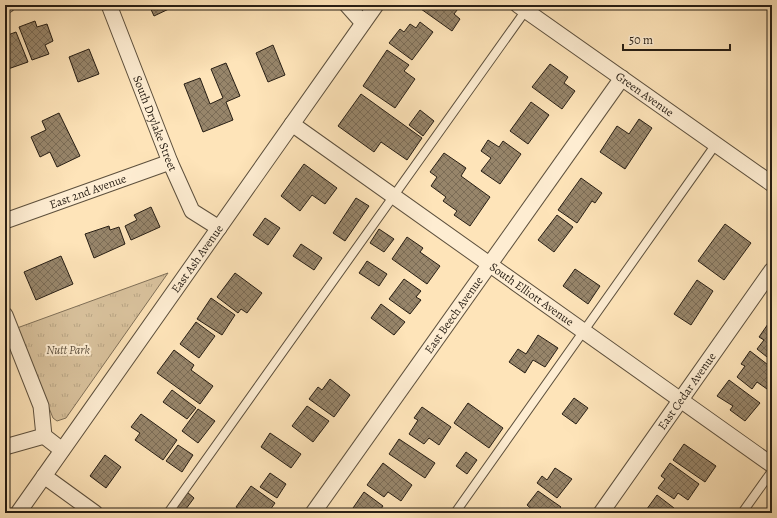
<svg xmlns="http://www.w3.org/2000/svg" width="777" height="518" viewBox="0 0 777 518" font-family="Alegreya,serif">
<defs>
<pattern id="park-tufts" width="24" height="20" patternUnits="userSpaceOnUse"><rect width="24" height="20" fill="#d9c29d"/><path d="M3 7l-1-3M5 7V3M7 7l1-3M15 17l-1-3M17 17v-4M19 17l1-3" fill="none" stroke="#baa686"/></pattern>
<pattern id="building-cross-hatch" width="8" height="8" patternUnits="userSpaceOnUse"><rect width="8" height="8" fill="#97856a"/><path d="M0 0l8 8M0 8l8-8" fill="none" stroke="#7b6c56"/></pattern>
</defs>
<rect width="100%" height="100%" fill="#fee4b9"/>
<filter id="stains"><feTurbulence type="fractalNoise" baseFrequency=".005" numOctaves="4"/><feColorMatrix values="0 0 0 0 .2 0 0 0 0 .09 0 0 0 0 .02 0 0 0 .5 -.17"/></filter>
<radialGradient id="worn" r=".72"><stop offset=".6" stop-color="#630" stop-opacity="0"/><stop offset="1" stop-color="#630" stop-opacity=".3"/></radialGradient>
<path fill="url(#park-tufts)" stroke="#807058" d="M168 273 66 418 57 421 53 418 17 328Z"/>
<path fill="url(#building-cross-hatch)" stroke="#271e14" d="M149 5H172L173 7 154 16Z
M424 5H461L454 14 460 19 452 31 421 9Z
M35 21 37 27 47 24 53 41 45 45 49 54 32 60 19 27Z
M420 22 433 32 412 60 389 43 400 29 404 32 410 24 416 28Z
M16 32 28 62 8 69 5 61V36Z
M273 45 285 75 268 82 256 53Z
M89 49 99 74 78 82 69 57Z
M387 50 409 65 404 71 415 79 395 108 363 86Z
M226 63 240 96 226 102 233 120 203 132 184 84 200 78 210 104 223 98 211 69Z
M550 64 568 77 564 83 575 91 562 109 532 87Z
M361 94 422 138 407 160 381 142 374 152 338 126Z
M531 102 549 115 528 144 510 131Z
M420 110 434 121 423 136 409 125Z
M59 113 80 156 57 167 50 152 40 157 31 137 46 130 42 121Z
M639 119 652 128 625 169 600 152 617 126 629 134Z
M488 140 499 147 503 141 521 154 500 184 481 171 491 158 481 151Z
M444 153 466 168 461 176 490 197 470 226 454 215 457 211 443 201 446 197 431 186 437 177 430 172Z
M304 164 337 188 325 204 312 195 300 211 281 196Z
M581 178 602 193 595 203 592 201 577 223 558 210Z
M356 198 369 206 345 241 333 233Z
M151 207 160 227 131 240 125 226 137 220 134 215Z
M557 215 573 227 554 252 538 240Z
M265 218 280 228 268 245 253 235Z
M725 224 751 243 724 280 698 261Z
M109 226 110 230 119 227 125 244 94 258 85 234Z
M379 229 394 239 384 252 370 243Z
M407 237 423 248 420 252 440 266 427 284 392 259Z
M301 244 322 258 314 270 293 256Z
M61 256 73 284 36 300 24 272Z
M367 261 387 274 379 286 359 273Z
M575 269 600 286 588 304 563 286Z
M235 273 262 293 247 313 241 309 238 313 217 297Z
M404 279 421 291 416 297 421 300 410 314 389 299Z
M697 280 713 291 691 325 674 314Z
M211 298 235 315 222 335 197 319Z
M381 304 405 322 394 335 371 318Z
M196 322 215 336 199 358 180 344Z
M768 324 772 327V361L757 349 764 340 759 337Z
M538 335 558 348 545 367 533 360 525 373 509 362 518 349 526 354Z
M174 350 194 365 191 370 213 386 200 404 157 373Z
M750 351 772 368V382L767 389 757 382 752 389 737 377 745 366 741 364Z
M330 379 350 395 334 417 309 399 318 387 322 390Z
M729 380 760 403 745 421 730 410 733 406 717 396Z
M172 390 196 408 187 419 163 402Z
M574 398 588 408 576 424 562 414Z
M468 403 503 428 489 448 454 423Z
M307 406 329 421 313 442 292 426Z
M422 407 451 427 439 445 429 438 424 444 409 434 418 420 414 418Z
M198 409 215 421 198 443 182 431Z
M141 414 177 440 163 460 135 440 140 433 131 427Z
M270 433 301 454 291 468 261 447Z
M399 439 435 463 425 478 389 454Z
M684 444 716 466 705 482 673 460Z
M178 445 193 455 182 472 166 461Z
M466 452 477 460 467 474 456 466Z
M105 455 121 467 106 488 90 476Z
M383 463 412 485 401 501 388 492 384 497 367 485Z
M670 463 699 484 688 500 678 493 674 499 658 488 665 479 661 476Z
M555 468 572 479 557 498 537 483 542 476 547 480Z
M270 473 286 484 277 498 260 487Z
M251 486 275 503 268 513H245L236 507Z
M538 491 561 507 556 513H536L527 505Z
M187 492 194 498 183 513H179L174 509Z
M364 492 383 506 378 513H360L353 508Z
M657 495 674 508 670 513H644Z"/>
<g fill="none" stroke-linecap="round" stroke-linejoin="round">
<defs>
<path id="service" d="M168 513 526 10
M455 513 716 144
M742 513 772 471"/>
<g id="minor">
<path id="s1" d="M109 5 170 162 192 211 219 228"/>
<path d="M347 5 363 23"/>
<path id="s2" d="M518 5 772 184"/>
<path d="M5 6 7 5"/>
<path id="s3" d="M292 124 772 465"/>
<path id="s4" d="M5 221 170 162"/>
<path d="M5 315 41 406 44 436 62 450"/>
<path d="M5 447 44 436"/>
<path d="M44 476 95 513"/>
<path id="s5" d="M18 513 376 5"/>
<path id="s6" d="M313 513 622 78"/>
<path id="s7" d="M601 513 772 270"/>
</g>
</defs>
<use href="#service" stroke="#5d503d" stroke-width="10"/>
<use href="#minor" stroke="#5d503d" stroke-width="17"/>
<use href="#service" stroke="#feedd2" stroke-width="8"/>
<use href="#minor" stroke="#feedd2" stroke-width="15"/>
</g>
<g text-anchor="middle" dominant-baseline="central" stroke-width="4" stroke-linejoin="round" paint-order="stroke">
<g font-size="12" fill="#271e14" stroke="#feedd2">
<text stroke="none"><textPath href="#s2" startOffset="155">Green Avenue</textPath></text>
<text stroke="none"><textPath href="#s1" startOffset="127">South Drylake Street</textPath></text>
<text stroke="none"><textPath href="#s4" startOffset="88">East 2nd Avenue</textPath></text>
<text stroke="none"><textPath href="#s5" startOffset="311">East Ash Avenue</textPath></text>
<text stroke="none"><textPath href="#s3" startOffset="294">South Elliott Avenue</textPath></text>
<text stroke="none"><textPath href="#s6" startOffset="243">East Beech Avenue</textPath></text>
<text stroke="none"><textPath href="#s7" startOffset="149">East Cedar Avenue</textPath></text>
</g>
<g font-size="12" font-style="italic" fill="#5c4f3d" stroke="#feedd2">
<text x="68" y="350">Nutt Park</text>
</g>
</g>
<rect width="777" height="518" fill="none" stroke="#fee4b9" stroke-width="20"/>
<rect x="6" y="6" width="765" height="506" fill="none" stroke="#271e14" stroke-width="2"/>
<rect x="10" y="10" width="757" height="498" fill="none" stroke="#271e14"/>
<path d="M623 44v6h107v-6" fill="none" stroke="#271e14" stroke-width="2"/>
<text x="629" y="44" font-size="12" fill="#271e14" stroke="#feedd2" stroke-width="3" paint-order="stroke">50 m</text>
<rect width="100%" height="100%" filter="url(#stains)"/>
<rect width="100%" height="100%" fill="url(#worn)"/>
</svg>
